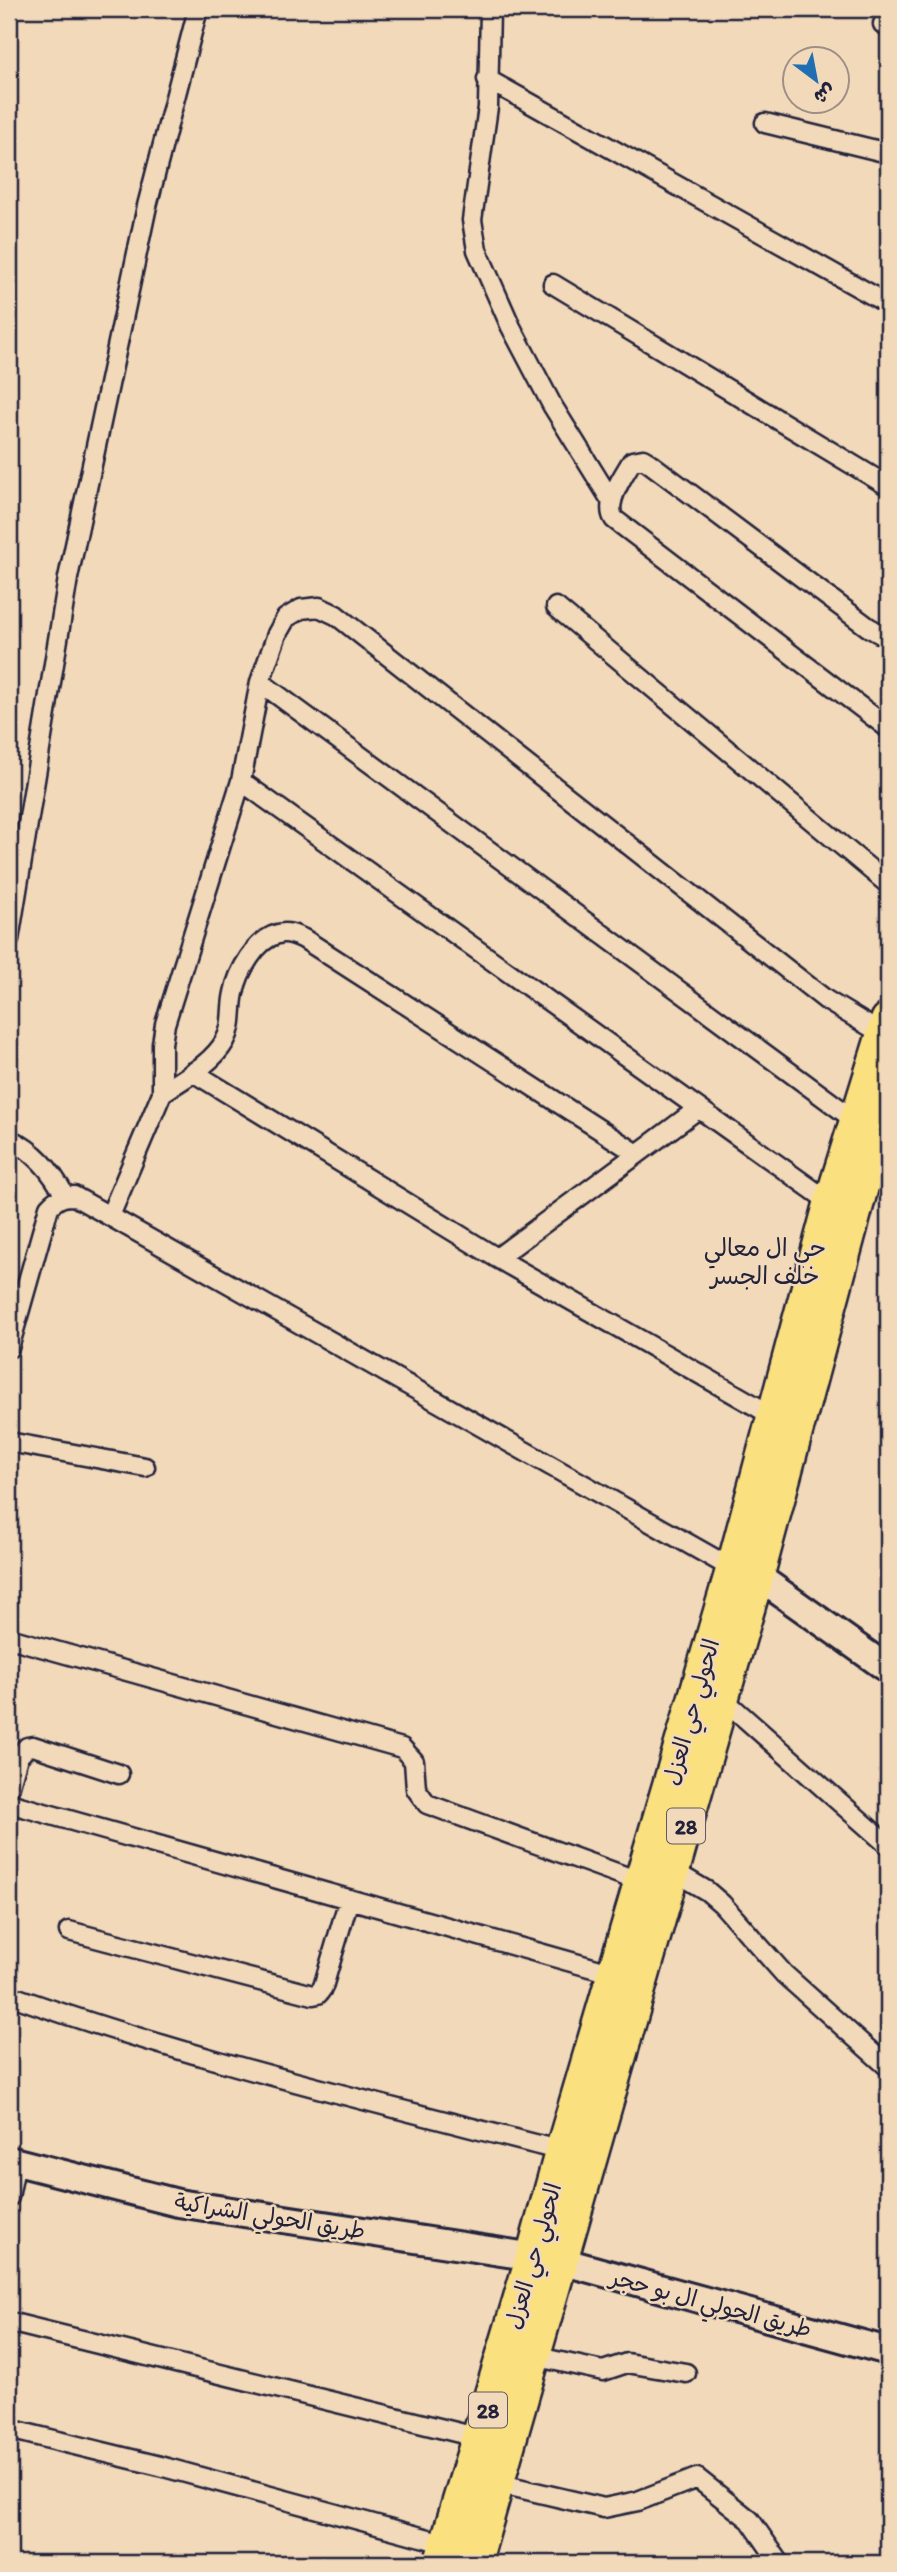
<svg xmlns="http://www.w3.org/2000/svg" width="897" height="2572" viewBox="0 0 897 2572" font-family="Itim,'Playpen Sans Arabic',sans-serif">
<rect width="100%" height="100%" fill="#f2d9ba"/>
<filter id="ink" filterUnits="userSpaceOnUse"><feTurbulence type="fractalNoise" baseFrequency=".0143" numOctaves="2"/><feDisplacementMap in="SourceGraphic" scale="14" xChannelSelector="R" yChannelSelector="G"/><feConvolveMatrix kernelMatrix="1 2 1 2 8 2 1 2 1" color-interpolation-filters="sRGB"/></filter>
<g filter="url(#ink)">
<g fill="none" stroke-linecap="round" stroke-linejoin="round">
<defs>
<path id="street" d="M490 9 488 107 472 220 477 250 511 327 552 405 612 502
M883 24 888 23
M487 79 888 304
M765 123 888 153
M553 284 888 486
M556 607 888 884
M888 638 868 627 648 462 643 459 632 461C623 476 604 503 614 519L888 728
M260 682 856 1121
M241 781 831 1203
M9 940 68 578 147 206 198 9
M193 1072 497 1258 773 1416
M162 1093C184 1078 212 1064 225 1041 234 1025 230 1010 234 993 238 972 256 939 278 934 287 931 296 935 304 939L636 1153
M9 1139C35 1151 51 1170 65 1196
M110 1216 162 1093V1044L165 1024 241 781 260 682 277 634 286 618 301 609 319 607 336 615 826 1000 884 1035
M497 1258 698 1109
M9 1348 49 1207C57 1198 63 1196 74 1196L733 1569
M9 1442 145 1467
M9 1638 402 1748 414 1761 416 1789 427 1804 641 1882
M722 1698 888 1845
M9 1789 18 1757 27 1747 33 1746 119 1774
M9 1803 614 1974
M673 1871 707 1891 722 1904 784 1974 888 2067
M69 1931 313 1995 318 1994 323 1987 349 1899
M9 1995C190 2059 376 2103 562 2151
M9 2197 16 2162
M9 2322 480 2438
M533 2356 603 2371 627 2363 686 2373
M9 2429 160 2466 447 2544
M497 2483 604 2508 638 2501 697 2478 750 2520 780 2563"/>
<path id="secondary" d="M757 1576 888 1669
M9 2160 178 2203 561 2261 888 2351"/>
<path id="highway" d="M441 2563 533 2256 562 2151 733 1569 831 1203 888 1020
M474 2563 757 1576 882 1110"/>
</defs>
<use href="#street" stroke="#22223b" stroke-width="23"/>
<use href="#secondary" stroke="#22223b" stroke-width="32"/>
<use href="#highway" stroke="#22223b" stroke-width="38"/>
<use href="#street" stroke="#f2d9ba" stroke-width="18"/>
<use href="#secondary" stroke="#f2d9ba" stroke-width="26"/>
<use href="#highway" stroke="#fbe080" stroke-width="33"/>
</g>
</g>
<g text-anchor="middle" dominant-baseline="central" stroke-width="5" stroke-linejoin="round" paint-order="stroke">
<g fill="#f2d9ba" stroke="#605961" stroke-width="2">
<rect x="667" y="1808.5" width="38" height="35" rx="5"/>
<rect x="469" y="2392.5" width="38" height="35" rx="5"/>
</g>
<g font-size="21" font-weight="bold" fill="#22223b">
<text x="686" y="1826">28</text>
<text x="488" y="2410">28</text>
</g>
<g font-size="23" fill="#22223b" stroke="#f2d9ba">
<text transform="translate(691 1712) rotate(-74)">الحولي حي العزل</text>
<text transform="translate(270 2216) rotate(9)">طريق الحولي الشراكية</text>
<text transform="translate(533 2256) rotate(-74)">الحولي حي العزل</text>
<text transform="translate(711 2303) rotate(15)">طريق الحولي ال بو حجر</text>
</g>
<g font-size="24" fill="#22223b" stroke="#f2d9ba">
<text x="765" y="1247">حي ال معالي<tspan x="765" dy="28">خلف الجسر</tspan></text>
</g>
</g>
<rect width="897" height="2572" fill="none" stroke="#f2d9ba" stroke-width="35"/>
<rect x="18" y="18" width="862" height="2537" fill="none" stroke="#22223b" stroke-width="2.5" filter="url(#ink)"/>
<g transform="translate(816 80) rotate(148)"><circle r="33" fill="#f2d9ba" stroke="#9f9087" stroke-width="2"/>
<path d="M0-5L12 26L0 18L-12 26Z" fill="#1f6fb2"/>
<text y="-10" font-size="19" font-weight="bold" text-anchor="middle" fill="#22223b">ش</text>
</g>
</svg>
